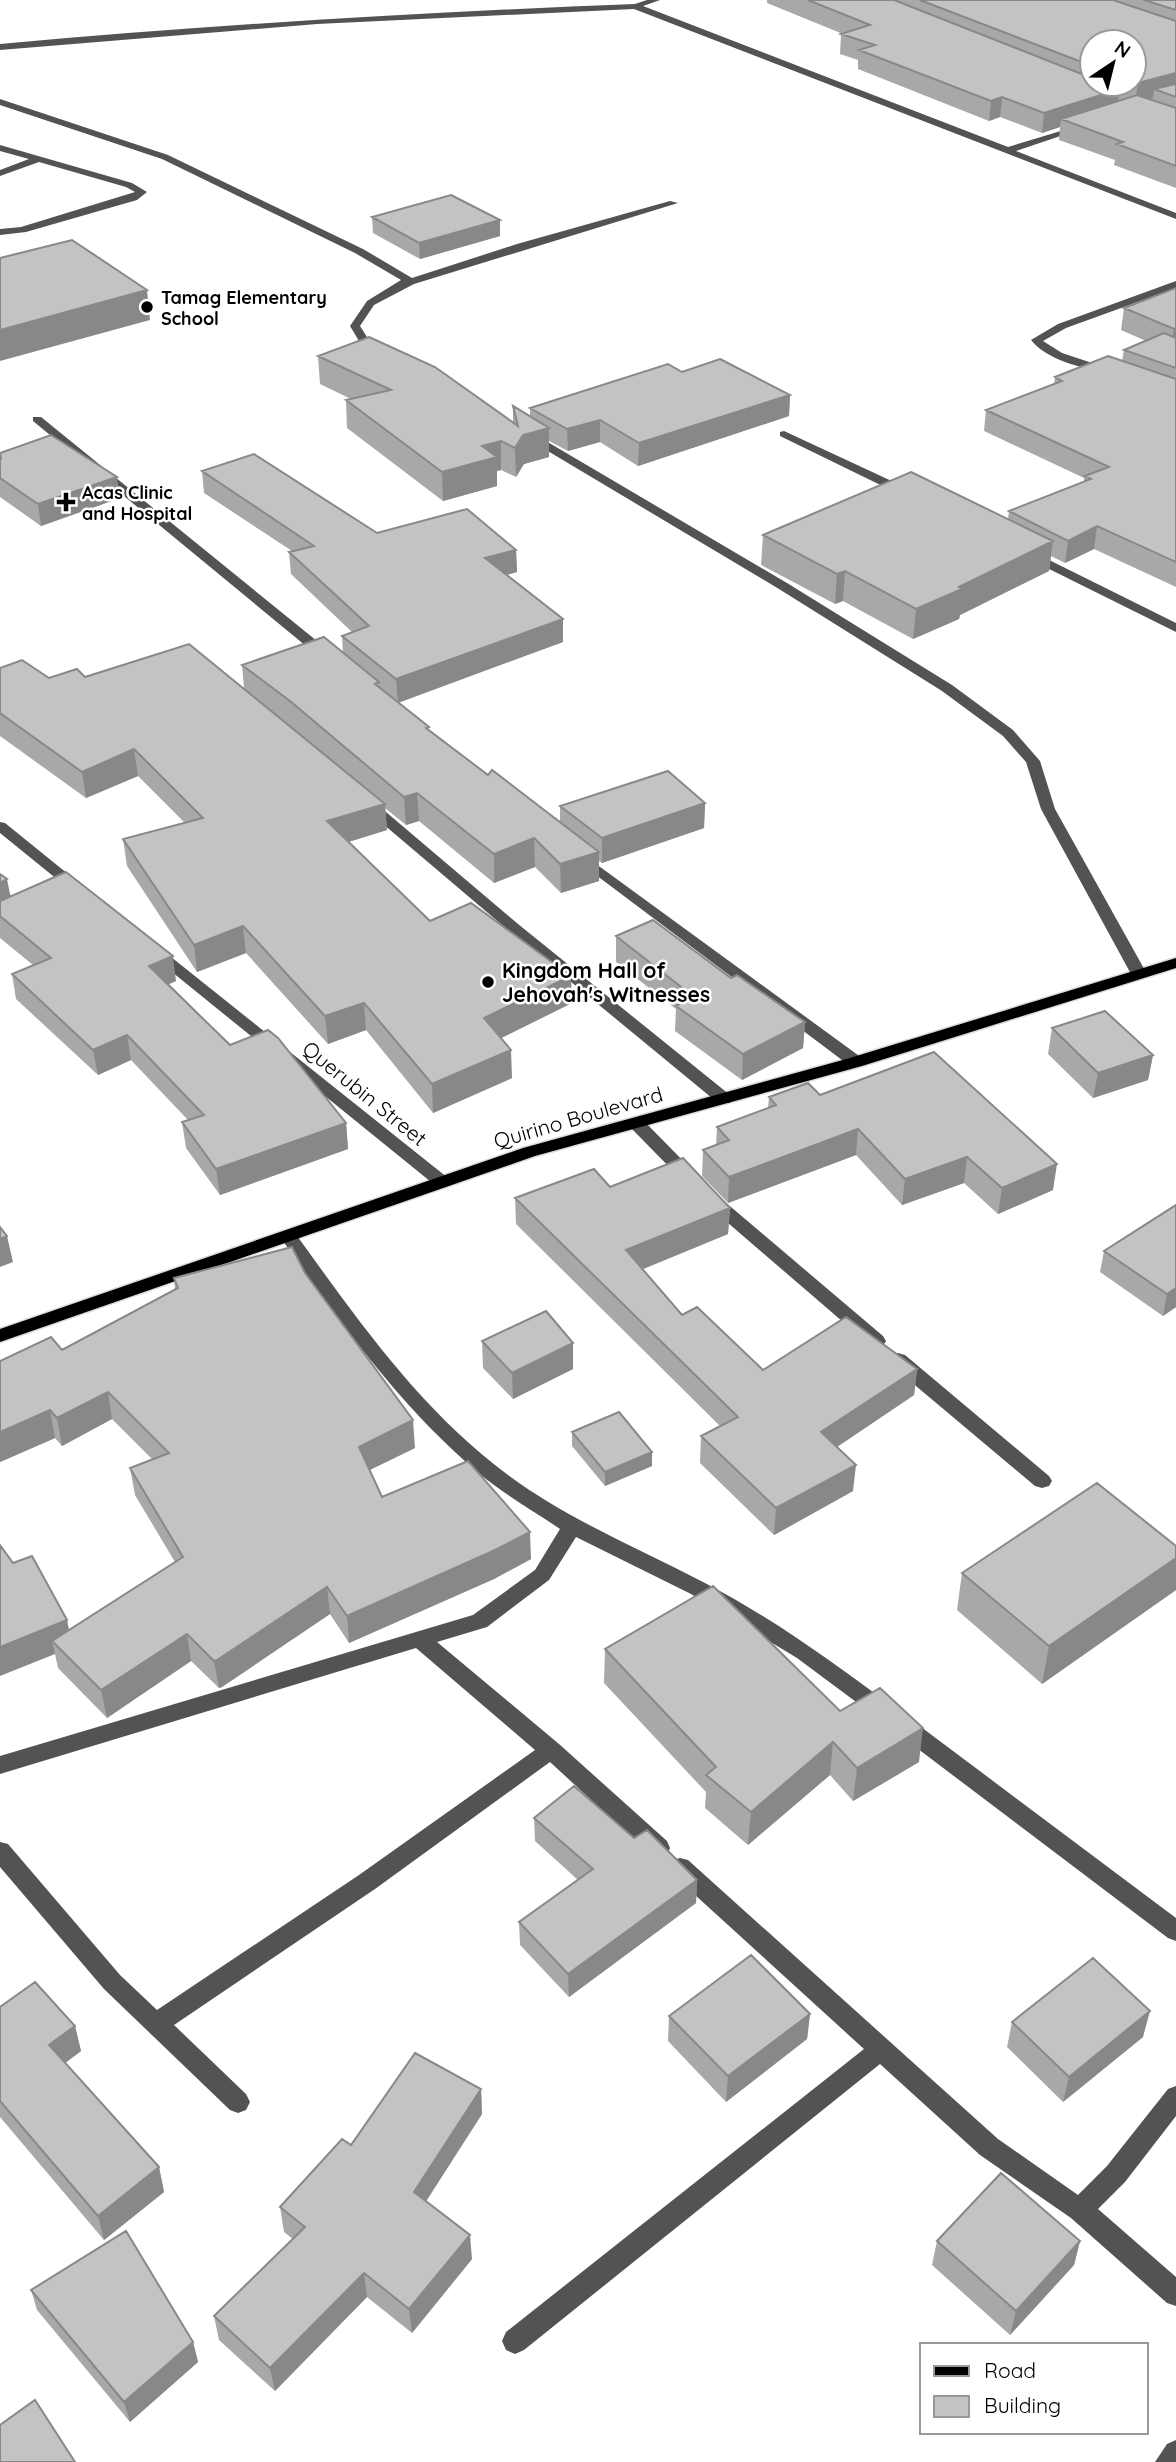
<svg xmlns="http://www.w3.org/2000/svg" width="1176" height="2462" viewBox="0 0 1176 2462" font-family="Quicksand,sans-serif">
<rect width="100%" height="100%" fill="#fff"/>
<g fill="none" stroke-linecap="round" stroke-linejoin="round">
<defs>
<path id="major" d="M1176 958V968L862 1066 535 1156 0 1342V1329L523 1148 850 1058Z"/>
</defs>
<use href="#major" stroke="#dbdbdb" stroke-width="3"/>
<path fill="#535353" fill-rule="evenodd" d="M647 0H660L643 6 1008 147 1084 124V128L1016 151 1176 213V219L634 9 317 24 0 50V44C211 25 423 12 635 4Z
M0 99 168 155 363 249 412 278 517 244 670 201 678 203 414 284 374 305 360 326 367 337 386 347 387 349 382 352 359 341 350 326 367 301 401 280 355 253 162 159 0 105Z
M0 145 132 183 147 192 137 200 26 232 0 235V229L21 227 135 192 126 187 39 162 0 176V170L29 159 0 151Z
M1176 281V288L1066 328 1043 341 1062 353 1113 370V374H1105C1080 366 1048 361 1031 340L1058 324Z
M33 417H41L333 654V660H323L33 421Z
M784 431 911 490 913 493 903 496 780 436V432Z
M526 434H534L787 583 952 685 1013 730 1040 761 1055 809 1147 974 1145 977H1133L1131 974 1041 809 1026 762 1003 736 942 691 779 589 526 438Z
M1029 550 1176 623V632L1025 557V551Z
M368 800 373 801 518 924 730 1095 732 1099 730 1103H718L508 930 363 807 361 804Z
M0 822 5 823 84 887 86 890 84 893H74L0 833Z
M581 853 862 1058 864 1062 862 1066H850L576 860 574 857Z
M156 947 161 949 448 1178 451 1182 448 1186H436L151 955 148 952 151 949Z
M636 1118 642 1119 696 1174 699 1178 696 1182H684L630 1127 628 1123Z
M712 1194 718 1196 883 1336 886 1341 883 1346H871L706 1204 703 1200 706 1196Z
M289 1231 295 1233C355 1316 414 1401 495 1465 559 1516 632 1545 703 1582 769 1616 830 1660 889 1704L893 1710 889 1716 882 1719 875 1716 797 1658 691 1594 576 1537 549 1580 487 1627 437 1642 559 1744 667 1841 670 1848 667 1855 659 1857 651 1855 550 1762 375 1889 174 2025 246 2094 250 2102 246 2110 238 2113 230 2110 104 1989 0 1867V1842L8 1844 120 1975 157 2010 359 1875 535 1750 416 1648 0 1774V1756L473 1615 535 1570 560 1529C534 1511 505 1495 480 1474 401 1408 342 1325 283 1241L280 1237Z
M898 1353 905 1355 1049 1476 1052 1481 1049 1486 1042 1488 1035 1486 891 1365 889 1360 891 1355Z
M905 1718 913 1721 1176 1918V1941L1168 1938 897 1733 894 1727 897 1721Z
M680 1858 688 1860 998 2139 1078 2195 1107 2166 1168 2089 1176 2086V2116L1125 2182 1098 2209 1176 2277V2306L1167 2303 1071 2218 980 2155 880 2064 524 2350 515 2354 506 2350 502 2341 506 2332 864 2049 672 1874 669 1867 672 1860Z
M1176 2440V2462H1155L1167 2444Z"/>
<use href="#major" fill="#000" fill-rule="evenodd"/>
</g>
<path fill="#a8a8a8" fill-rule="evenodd" d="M767 0H1176V188L1114 165 1115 160 1059 140 1060 127 1042 133 1000 117 989 121 858 69V60L840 54 841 34H843L767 3ZM1092 42H1134V84H1092Z
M372 217 500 236 420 259 373 233Z
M1176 288V587L1094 549 1065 563 1051 556 1049 571 960 615 959 619 913 639 843 601 835 604 761 565 763 535 1008 519 1009 511 1084 482V478L984 431 986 410 1054 384 1055 377 1122 361 1124 350 1146 341 1121 330 1124 308Z
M318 356 513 422V406L530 416V408L682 372 790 395 789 416 638 466 600 442 568 451 549 441V457L524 464 516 477 501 470 497 471V486L443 501 347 428 346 400 351 399 320 384Z
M0 453 120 498 41 526 0 497Z
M202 471 377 533 516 550 517 572 506 575 563 642 398 702 429 727V730L488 775 560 822V806L705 803 704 828 602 863 599 861V881L561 893 535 867 494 883 419 821 406 825 385 808 387 830 348 842 430 921 572 1003 501 1038 512 1078 433 1113 366 1030 328 1044 246 953 197 972 127 866 123 839 185 823 138 776 86 798 0 736V668L49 678 85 677 244 688 242 665 343 653 342 636 352 632 291 574 289 552 292 551 204 493Z
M0 874 11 896 176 981 169 984 230 1045 346 1123 348 1149 220 1195 186 1148 182 1122 188 1120 131 1060 98 1075 16 999 12 974 33 965 0 938Z
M616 936 731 978 805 1022 803 1048 742 1080 675 1031 676 1009 616 962Z
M1052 1028 1153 1055 1148 1080 1093 1098 1048 1054Z
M820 1095 1053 1190 998 1214 964 1183 902 1205 856 1155 728 1203 702 1176 703 1150 716 1145 717 1127 768 1108 769 1097Z
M610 1187 730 1208 728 1234 643 1269 682 1315 763 1370 917 1369 914 1395 837 1447 853 1491 774 1535 700 1463 701 1436 720 1426 516 1224 515 1198Z
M1176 1205V1307L1163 1316 1100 1272 1104 1251Z
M305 1273 415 1448 370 1470 382 1497 531 1559 494 1579 349 1643 330 1614 222 1687 219 1688 191 1661 107 1718 58 1668 55 1654 13 1563 67 1620 69 1630 175 1562 135 1495 130 1468 152 1459 112 1419 62 1446 55 1438 0 1462 62 1350 175 1290 174 1278Z
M482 1341 573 1369 513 1399 483 1368Z
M572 1432 652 1452V1466L605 1486 572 1446Z
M962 1573 1176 1590 1042 1684 957 1610Z
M605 1649 840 1711 919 1762 853 1801 830 1775 748 1845 705 1808 706 1792 604 1683Z
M534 1818 634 1838 697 1880 696 1903 569 1997 520 1945 519 1922 578 1880 535 1841Z
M0 2007 75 2026 81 2051 65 2063 159 2167 164 2192 104 2240 0 2117Z
M810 2014 807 2039 726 2102 668 2041 669 2016Z
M1012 2022 1143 2037 1063 2102 1007 2047Z
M481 2089 482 2114 426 2201 472 2259 412 2333 367 2297 275 2391 219 2340 214 2316 293 2239 284 2232 280 2207 351 2145Z
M937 2241H1080L1074 2265 1010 2335 932 2265Z
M31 2290 193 2342 198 2362 130 2422 37 2310Z"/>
<path fill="#888" d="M1176 73V92L1154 89 1153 98 1135 103 1138 83Z
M1120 89 1117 109 1061 119 1060 127 1042 133 1044 113Z
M1002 97 1000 117 989 121 991 101Z
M500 220V236L420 259 419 243Z
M147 290 150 320 0 361V330Z
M1176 328V349L1170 351 1174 329Z
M790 395 789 416 638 466 639 443Z
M600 420V442L568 451 567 429Z
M549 428V457L524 464 516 477 515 448 523 435Z
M501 441V470L497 471V486L443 501 442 472 482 446Z
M117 477 120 498 41 526 38 504Z
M1097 526 1094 549 1065 563 1068 541Z
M1053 541 1049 571 960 615 959 619 913 639 916 609Z
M516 550 517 572 485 581V558Z
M845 571 843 601 835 604 837 574Z
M563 619V642L398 703 396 679Z
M134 749 138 776 86 798 82 772Z
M417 793 419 821 406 825 404 797Z
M705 803 704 828 602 863V838Z
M385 804 387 830 329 848 327 821Z
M534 838 535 867 494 883V854Z
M599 852V881L561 893 560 864Z
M7 879 12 904 0 910V883Z
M243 926 246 953 197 972 194 945Z
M173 956 176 981 153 991 149 966Z
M571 976 572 1003 485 1046 484 1018Z
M364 1003 366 1030 328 1044 325 1016Z
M805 1022 803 1048 742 1080 743 1054Z
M127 1035 131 1060 98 1075 93 1050Z
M511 1050 512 1078 433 1113 432 1084Z
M1153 1055 1148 1080 1093 1098 1098 1073Z
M346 1123 348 1149 220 1195 216 1169Z
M858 1129 856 1155 728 1203 729 1177Z
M967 1157 964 1183 902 1205 905 1179Z
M1057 1164 1053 1190 998 1214 1002 1188Z
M730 1208 728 1234 626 1276V1250Z
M7 1236 13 1262 0 1267V1239Z
M1176 1288V1307L1163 1316 1167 1294Z
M573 1343V1369L513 1399 512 1373Z
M917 1369 914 1395 819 1459 821 1432Z
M108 1392 112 1419 62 1446 57 1418Z
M50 1410 55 1438 0 1462V1432Z
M413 1420 415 1448 361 1474 359 1447Z
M652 1452V1466L605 1486V1472Z
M856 1465 853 1491 774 1535 776 1508Z
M530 1532 531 1559 494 1579 349 1643 347 1616Z
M1176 1558V1590L1042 1684 1049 1646Z
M327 1587 330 1614 222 1687 219 1688 214 1661Z
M67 1620 72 1648 52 1641 55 1654 0 1676V1647Z
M187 1634 191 1661 107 1718 101 1690Z
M923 1728 919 1762 853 1801 857 1768Z
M833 1742 830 1775 748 1845 751 1812Z
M697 1880 696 1903 569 1997 568 1974Z
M1150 2011 1143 2037 1063 2102 1069 2077Z
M810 2014 807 2039 726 2102 728 2076Z
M75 2026 81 2051 56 2070 49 2045Z
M481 2089 482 2114 416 2217 414 2192Z
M159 2167 164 2192 104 2240 98 2216Z
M470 2235 472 2259 412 2333 409 2309Z
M1080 2241 1074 2265 1010 2335 1016 2311Z
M364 2273 367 2297 275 2391 270 2368Z
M193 2342 198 2362 130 2422 124 2402Z"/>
<path fill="#c3c3c3" stroke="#888" stroke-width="2" d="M808 0H894L1092 78V84H1108L1120 89 1044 113 1002 97 991 101 859 50 875 45 841 34 870 25Z
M920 0H1113L1176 21V73L1138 83 1134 82V42H1092V66Z
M1144 0H1176V10Z
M1176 84V97L1154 89Z
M1137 95 1176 108V166L1117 144 1123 142 1061 119Z
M451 195 500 220 419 243 372 217Z
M72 240 147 290 0 330V258Z
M1176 288V328L1174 329 1124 308Z
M1164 333 1176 338V368L1124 350Z
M369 337 435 367 518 426 513 406 549 428 523 435 515 448 501 441 482 446 497 457 442 472 346 400 391 390 318 356Z
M1108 356 1176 379V562L1097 526 1068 541 1009 511 1091 479 1085 476 1109 467 986 410 1062 381 1055 377Z
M720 359 790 395 639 443 600 420 567 429 530 408 668 364 682 372Z
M51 435 117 477 38 504 0 478V459H1L0 453Z
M254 454 377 533 467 509 516 550 485 558 563 619 396 679 342 636 369 626 289 552 314 546 202 471Z
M911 472 1053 541 959 587 962 589 916 609 845 571 837 574 763 535Z
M324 637 379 682 375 684 429 727 426 728 488 775 492 770 599 852 560 864 534 838 494 854 417 793 404 797 290 701 242 665Z
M189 644 385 804 327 821 430 921 471 903 571 976 484 1018 511 1050 432 1084 364 1003 325 1016 243 926 194 945 123 839 203 818 134 749 82 772 0 713V668L22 660 49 678 77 669 85 677Z
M668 771 705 803 602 838 560 806Z
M66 872 173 956 149 966 230 1045 268 1030 278 1038 346 1123 216 1169 182 1122 204 1115 127 1035 93 1050 12 974 51 958 0 916V901Z
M0 874 7 879 0 883Z
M653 920 731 978 737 975 805 1022 743 1054 676 1006 694 997 616 936Z
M1105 1011 1153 1055 1098 1073 1052 1028Z
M934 1052 1057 1164 1002 1188 967 1157 905 1179 858 1129 729 1177 703 1150 729 1140 717 1127 776 1105 769 1097 808 1083 820 1095Z
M683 1158 730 1208 626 1250 682 1315 697 1307 763 1370 846 1317 917 1369 821 1432 856 1465 776 1508 701 1436 738 1417 515 1198 594 1169 610 1187Z
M1176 1205V1288L1167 1294 1104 1251Z
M0 1227 7 1236 0 1239Z
M292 1247 305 1273 413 1420 359 1447 382 1497 468 1461 530 1532 493 1551 347 1616 327 1587 217 1660 214 1661 187 1634 101 1690 52 1641 183 1557 130 1468 169 1453 108 1392 57 1418 50 1410 0 1432V1361L51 1337 62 1350 178 1288 174 1278Z
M546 1311 573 1343 512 1373 482 1341Z
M619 1412 652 1452 605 1472 572 1432Z
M1097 1483 1176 1546V1558L1049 1646 962 1573Z
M0 1545 13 1563 32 1556 67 1620 0 1647Z
M713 1586 840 1711 880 1688 923 1728 857 1768 833 1742 751 1812 706 1775 716 1767 605 1649Z
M574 1786 634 1838 647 1830 697 1880 568 1974 519 1922 593 1869 534 1818Z
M751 1955 810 2014 728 2076 669 2016Z
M1093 1958 1150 2011 1069 2077 1012 2022Z
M35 1982 75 2026 49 2045 159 2167 98 2216 0 2101V2007Z
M415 2053 481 2089 414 2192 470 2235 409 2309 364 2273 270 2368 214 2316 305 2227 280 2207 342 2139 351 2145Z
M1001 2173 1080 2241 1016 2311 937 2241Z
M126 2231 193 2342 124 2402 31 2290Z
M35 2400 75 2462H0V2425Z"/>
<g fill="#000" stroke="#fff" stroke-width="2.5">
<circle cx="147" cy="307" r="7"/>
<path d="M62.5 491.5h7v7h7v7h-7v7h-7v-7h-7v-7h7z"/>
<circle cx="488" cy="982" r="7"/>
</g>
<g text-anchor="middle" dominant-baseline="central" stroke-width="5" stroke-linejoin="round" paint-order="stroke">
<g font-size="18" font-weight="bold" fill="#000" stroke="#fff" text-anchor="start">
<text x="161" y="297">Tamag Elementary<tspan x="161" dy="21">School</tspan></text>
<text x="82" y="492">Acas Clinic<tspan x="82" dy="21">and Hospital</tspan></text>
</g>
<g font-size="21" font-weight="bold" fill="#000" stroke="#fff" text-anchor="start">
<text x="502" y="970">Kingdom Hall of<tspan x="502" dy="24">Jehovah's Witnesses</tspan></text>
</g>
<g font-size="21" fill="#000" stroke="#fff">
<text transform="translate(365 1093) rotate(39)">Querubin Street</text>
<text transform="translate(578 1117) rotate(-16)">Quirino Boulevard</text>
</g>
</g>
<rect x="920" y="2343" width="228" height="91" fill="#ffffff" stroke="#999999" stroke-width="2"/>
<rect x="934" y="2366" width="35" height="10" fill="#000000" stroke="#999999" stroke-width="2"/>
<text x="984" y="2378" font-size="21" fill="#000000">Road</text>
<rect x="934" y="2396" width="35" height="21" fill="#c3c3c3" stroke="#999999" stroke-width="2"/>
<text x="984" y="2413" font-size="21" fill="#000000">Building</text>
<g transform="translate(1113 63) rotate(35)"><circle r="33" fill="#ffffff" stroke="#999999" stroke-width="2"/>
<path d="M0-5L12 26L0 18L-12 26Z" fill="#000000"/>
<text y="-10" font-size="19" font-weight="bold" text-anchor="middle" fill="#000000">N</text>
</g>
</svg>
